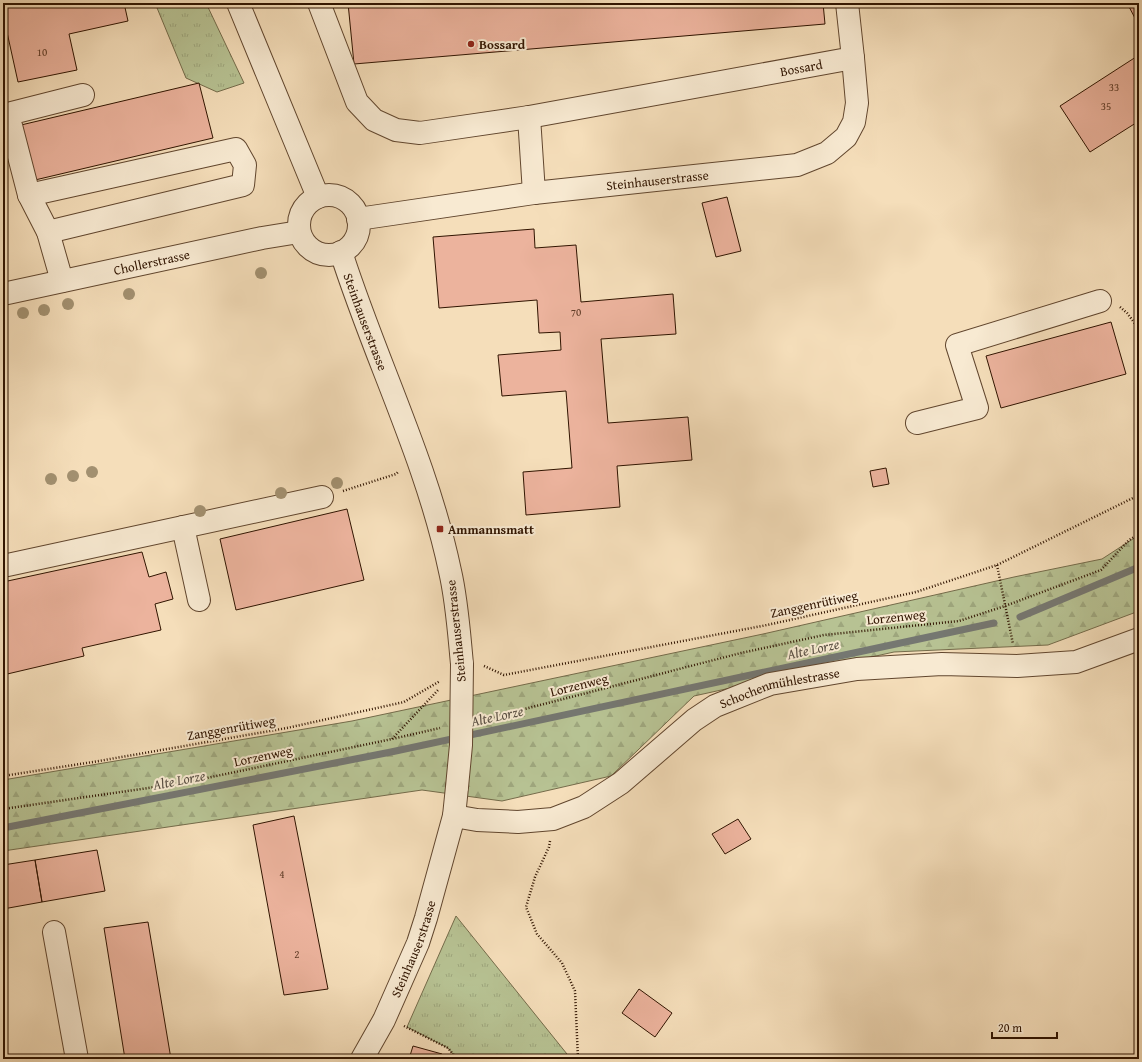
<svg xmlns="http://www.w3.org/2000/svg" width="1142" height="1062" viewBox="0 0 1142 1062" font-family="'Gentium Book Plus',serif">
<defs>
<pattern id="grass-tufts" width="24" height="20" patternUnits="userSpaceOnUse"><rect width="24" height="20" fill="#b7c293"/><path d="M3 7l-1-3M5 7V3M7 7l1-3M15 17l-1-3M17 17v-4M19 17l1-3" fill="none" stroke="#9ea67d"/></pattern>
<pattern id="forest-firs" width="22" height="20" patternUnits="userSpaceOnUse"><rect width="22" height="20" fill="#b7c293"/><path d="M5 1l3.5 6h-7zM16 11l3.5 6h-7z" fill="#9ea67d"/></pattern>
</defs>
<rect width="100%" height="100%" fill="#f5deba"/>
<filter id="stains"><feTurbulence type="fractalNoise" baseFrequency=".005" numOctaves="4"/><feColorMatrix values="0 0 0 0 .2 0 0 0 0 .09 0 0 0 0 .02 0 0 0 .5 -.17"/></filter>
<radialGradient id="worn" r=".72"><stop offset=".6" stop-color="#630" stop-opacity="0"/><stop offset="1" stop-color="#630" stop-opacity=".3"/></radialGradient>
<path fill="url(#grass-tufts)" stroke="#746b4a" d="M155 3H206L244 83 217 92 186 78Z
M456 916 571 1059H457L448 1048 407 1027Z"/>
<path fill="url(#forest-firs)" stroke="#746b4a" d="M1139 535V611L1048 645 894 652 694 696 611 776 502 801 422 790 3 851V780L352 721 763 634 1014 577 1102 559Z"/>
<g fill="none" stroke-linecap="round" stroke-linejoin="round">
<path stroke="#757771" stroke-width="7" d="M1020 617 1139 567
M3 828 391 752 994 623"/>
</g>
<path fill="#ecb39d" stroke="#301400" d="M3 3H124L128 21 69 34 77 70 18 82 3 14Z
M348 3H823L825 24 354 64Z
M1127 3H1139V18L1136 20Z
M1139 55V121L1090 152 1060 106Z
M199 83 213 138 35 180 21 125Z
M727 197 741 251 716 257 702 203Z
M534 229 535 248 576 245 581 302 673 294 676 334 601 339 608 423 688 417 692 460 617 466 620 507 526 515 523 472 572 468 566 391 502 396 498 355 561 350 560 332 539 333 537 300 439 308 433 237Z
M1111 322 1126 374 1001 408 986 356Z
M886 468 889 484 873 487 870 471Z
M347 509 364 580 236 610 220 539Z
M142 552 149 577 166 572 173 599 155 604 161 630 82 648 84 656 3 675V582Z
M294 816 328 989 284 995 253 825Z
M738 819 751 839 725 854 712 834Z
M97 850 105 891 42 902 35 860Z
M35 860 42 902 3 909V865Z
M148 922 171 1059H125L104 928Z
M639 989 672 1013 655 1037 622 1013Z
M413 1046 442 1054 441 1059H409Z"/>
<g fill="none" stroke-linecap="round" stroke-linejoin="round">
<defs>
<g id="minor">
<path d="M238 3 318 197"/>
<path id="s1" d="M319 3 357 102 374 120 396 130 420 133 529 117 853 58 847 3"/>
<path d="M529 117 534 193"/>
<path d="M29 195 236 149 245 165 243 185 48 232"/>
<circle cx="329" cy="225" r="30"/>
<path id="s2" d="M358 219 534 193 797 165 827 153 846 137 854 122 857 103 853 58"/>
<path id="s3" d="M341 252C375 359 427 461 450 571 457 601 459 633 462 664"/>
<path d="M62 281 48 232 29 195 8 114 83 95"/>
<path id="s4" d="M3 294 262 238 299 232"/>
<path d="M917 423 977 408 957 345 1100 301"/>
<path d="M183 527 199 600"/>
<path d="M3 566 322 497"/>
<path id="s5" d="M454 816 477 820 518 822 553 819 584 807 621 783 694 720 715 706 770 684 857 669 942 664 1017 666 1076 662 1139 639"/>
<path d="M54 932 77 1059"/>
<path id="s6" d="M362 1059 384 1020 418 943 426 918 454 816 457 787"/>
</g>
</defs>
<use href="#minor" stroke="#61462e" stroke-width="24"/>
<path stroke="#301400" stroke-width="2.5" stroke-dasharray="1 2" stroke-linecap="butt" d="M1120 307 1127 313 1139 329
M343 491 396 474 398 472
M997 565 1013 644
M484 666 504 675 767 625 916 592 997 565 1139 495
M482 720 741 653 824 635 959 621 1005 606 1101 570 1129 540 1139 534
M392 739 439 689
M3 776 93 762 287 728 404 702 440 681
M3 809 183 783 392 739 440 728
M550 841 549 847 535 877 526 907 537 934 562 963 575 991 578 1059
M404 1026 448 1048 457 1059"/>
<use href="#minor" stroke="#f8ead2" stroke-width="22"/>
<defs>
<path id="minor-bridge" d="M457 787 461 745 462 664"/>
</defs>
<use href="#minor-bridge" stroke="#61462e" stroke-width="24" stroke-linecap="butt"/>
<use href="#minor-bridge" stroke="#f8ead2" stroke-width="22"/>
</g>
<g fill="#a29070">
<circle cx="261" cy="273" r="6"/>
<circle cx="129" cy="294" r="6"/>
<circle cx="68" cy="304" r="6"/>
<circle cx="44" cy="310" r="6"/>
<circle cx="23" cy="313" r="6"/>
<circle cx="92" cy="472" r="6"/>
<circle cx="73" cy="476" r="6"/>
<circle cx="51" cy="479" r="6"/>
<circle cx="337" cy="483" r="6"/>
<circle cx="281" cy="493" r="6"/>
<circle cx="200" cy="511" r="6"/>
</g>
<g fill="#8f2418" stroke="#f8ead2" stroke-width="1.5">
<circle cx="471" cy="44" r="4"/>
<rect x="436" y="525" width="8" height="8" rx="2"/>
</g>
<g text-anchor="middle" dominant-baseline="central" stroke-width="4" stroke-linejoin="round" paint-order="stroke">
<g font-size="11" fill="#5f3c27">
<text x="42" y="52">10</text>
<text x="1114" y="87">33</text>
<text x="1106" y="106">35</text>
<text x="576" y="312">70</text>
<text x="282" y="874">4</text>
<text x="297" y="954">2</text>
</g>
<g font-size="13" font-weight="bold" fill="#301400" stroke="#f8ead2" text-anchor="start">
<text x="479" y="44">Bossard</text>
<text x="448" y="529">Ammannsmatt</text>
</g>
<g font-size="13" fill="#301400" stroke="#f8ead2">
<text stroke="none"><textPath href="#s1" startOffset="566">Bossard</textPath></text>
<text stroke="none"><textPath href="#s2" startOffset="302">Steinhauserstrasse</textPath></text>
<text stroke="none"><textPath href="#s4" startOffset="152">Chollerstrasse</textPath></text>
<text stroke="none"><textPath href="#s3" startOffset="74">Steinhauserstrasse</textPath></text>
<text transform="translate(814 604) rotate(-12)">Zanggenrütiweg</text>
<text transform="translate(896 617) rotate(-6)">Lorzenweg</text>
<text transform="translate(456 631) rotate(-96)">Steinhauserstrasse</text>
<text transform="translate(579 685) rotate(-14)">Lorzenweg</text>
<text stroke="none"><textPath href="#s5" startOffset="366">Schochenmühlestrasse</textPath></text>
<text transform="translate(231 728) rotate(-10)">Zanggenrütiweg</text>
<text transform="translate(263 756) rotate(-12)">Lorzenweg</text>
<text stroke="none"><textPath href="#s6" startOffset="122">Steinhauserstrasse</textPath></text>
</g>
<g font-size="14" font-style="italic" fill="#584e42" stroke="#f8ead2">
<text transform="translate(813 649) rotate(-12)">Alte Lorze</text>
<text transform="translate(497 716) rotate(-12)">Alte Lorze</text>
<text transform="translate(179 780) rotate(-11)">Alte Lorze</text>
</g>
</g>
<rect width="1142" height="1062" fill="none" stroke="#f5deba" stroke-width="16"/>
<rect x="4" y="4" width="1134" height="1054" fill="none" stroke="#301400" stroke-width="2"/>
<rect x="8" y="8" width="1126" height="1046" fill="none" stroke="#301400"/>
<path d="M992 1032v6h65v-6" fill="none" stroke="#301400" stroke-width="2"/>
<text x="998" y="1032" font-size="12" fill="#301400" stroke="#f8ead2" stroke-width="3" paint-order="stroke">20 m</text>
<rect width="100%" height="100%" filter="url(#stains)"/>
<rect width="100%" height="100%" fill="url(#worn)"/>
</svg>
